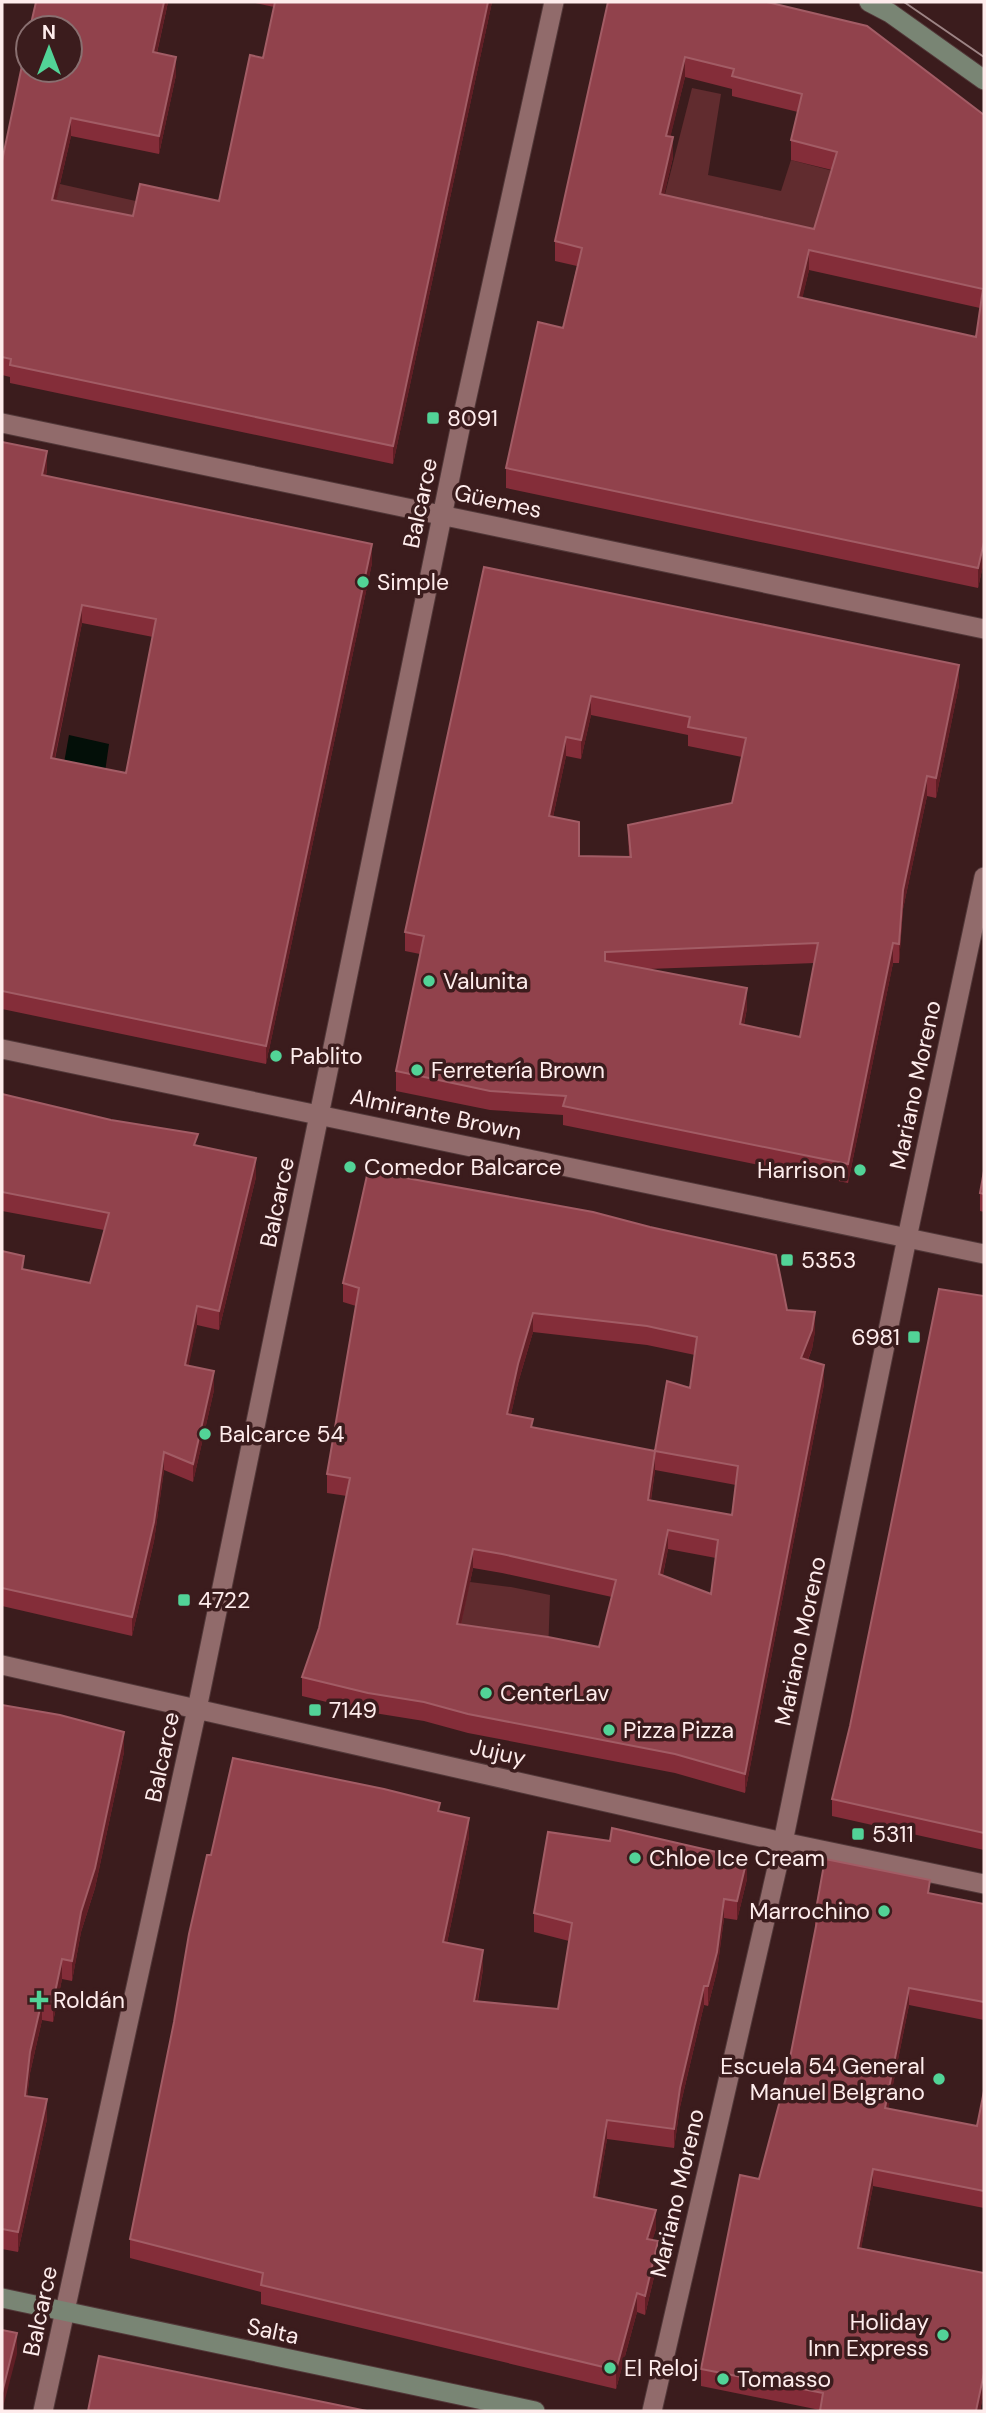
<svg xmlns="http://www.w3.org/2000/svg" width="986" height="2413" viewBox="0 0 986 2413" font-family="'DM Sans',sans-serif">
<rect width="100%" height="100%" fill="#3b1c1d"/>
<path fill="#612c2f" d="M692 88 721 94 708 175 781 191 791 160 837 172 814 249 660 214Z
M60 184 140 202 133 238 52 218Z
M470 1582 511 1587 550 1595 548 1655 457 1643Z"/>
<path fill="#030f08" d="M69 735 109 744 105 772 64 763Z"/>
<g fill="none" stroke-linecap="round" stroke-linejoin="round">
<defs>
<path id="minor" d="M2 423 984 629
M2 1049 984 1254
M2 1665 783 1842 984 1884
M43 2411 197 1709 461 424 554 2
M652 2411 783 1842 907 1238 984 877"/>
<path id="secondary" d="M869 2 890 13 984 80
M2 2298 535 2411"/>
</defs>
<use href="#minor" stroke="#523839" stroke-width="21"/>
<use href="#secondary" stroke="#523839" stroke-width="21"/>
<use href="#minor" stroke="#916b6b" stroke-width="19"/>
<use href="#secondary" stroke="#798574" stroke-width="19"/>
<path stroke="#9d8485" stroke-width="2" d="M904 2 984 57"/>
</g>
<path fill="#842d39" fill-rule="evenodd" d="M36 2H168L157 53 176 75 159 154 71 136 56 201 133 216 219 201 263 58 274 7 251 2H492L393 464 10 383V377L2 375V161Z
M608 2 984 115V561L978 588 506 488V468L563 328 577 266 555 261V241ZM685 77 732 89V96L798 112 791 140V160L832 170 814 229 664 195 673 157 670 137ZM809 270 980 308 976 337 802 298Z
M2 442 47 469 46 476 372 563 266 1064 2 1009ZM82 623 153 637 126 773 55 759Z
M484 567 959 685 936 798 927 796 903 909 899 963H893L848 1183 563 1125V1115L490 1110 396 1091V1071L420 954 405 951V932ZM591 715 688 735V746L742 757 732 803 628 825 629 857 579 856 553 817 566 756 581 759ZM815 963 800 1037 744 1025 747 1008 648 969Z
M2 1094 198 1146 256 1177 219 1330 197 1325 188 1366 214 1390 193 1482 164 1470 154 1541 132 1636 2 1606V1251L24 1270 90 1283 104 1230 2 1211Z
M984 1171V1212L980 1211V1193Z
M343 1283 787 1310 815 1331 812 1349 808 1360 824 1384 745 1793 675 1773 468 1733 424 1721 368 1712 302 1696V1677L319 1628 347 1496 327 1493V1474L356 1306 343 1302ZM533 1332 647 1345 695 1355 690 1388 655 1451 533 1428 511 1414 518 1383ZM655 1470 736 1485 732 1515 651 1500ZM668 1549 716 1558 711 1594 663 1575ZM473 1568 502 1573 612 1597 599 1647 461 1625Z
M984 1296V1850L832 1816V1799Z
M2 1705 124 1752 95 1888 81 1932 72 1981 62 1979 53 2022 42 2020 30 2073 27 2097 47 2119 18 2252 2 2249Z
M440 1811 469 1837 447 1943 483 1969 478 2001 558 2009 569 1941 534 1932V1913L747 1879 737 1920 724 1918 717 1971 708 2006 704 2005 680 2107 674 2148 607 2139 597 2197 656 2229 652 2240 658 2260 645 2315 637 2312 616 2389 261 2304V2292L130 2258V2239L174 2022 211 1855Z
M930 1893 984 1904V2020L909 2005 888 2109 977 2126 984 2091V2208L873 2186 861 2248 984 2273V2390L980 2411 820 2410 701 2386V2369L759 2179 786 2078 815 1932V1915Z"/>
<path fill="#611e25" d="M164 2H168L153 70V52Z
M488 2H492L393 464V446Z
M176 57V75L159 154V136Z
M685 57V77L666 155V136Z
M71 118V136L52 218V200Z
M673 137V157L660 214V194Z
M809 250V270L798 317V297Z
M47 451V469L42 494V475Z
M984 542V561L978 588V568Z
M372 544V563L266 1064V1046Z
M82 605V623L51 776V758Z
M959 665V685L936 798V778Z
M591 696V715L581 759V740Z
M566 737V756L549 835V816Z
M927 776V796L903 909 899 963V944L903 890Z
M893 943V963L848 1183V1164Z
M747 988V1008L740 1044V1024Z
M256 1158V1177L219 1330V1311Z
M197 1306V1325L185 1384V1365Z
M815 1312V1331L812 1349 801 1376V1358Z
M533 1313V1332L518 1383 507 1432V1414L518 1364Z
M824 1365V1384L745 1793V1774Z
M214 1371V1390L193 1482V1464Z
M655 1451V1470L648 1519V1500Z
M164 1452V1470L154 1541 132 1636V1617Z
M668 1530V1549L659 1593V1574Z
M473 1549V1568L457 1643V1624Z
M124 1732V1752L95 1888 81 1932 72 1981V1961L81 1912Z
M469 1818V1837L443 1962V1942Z
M747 1859V1879L737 1920V1901Z
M724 1899V1918L717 1971 708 2006V1986Z
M483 1950V1969L474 2020V2001Z
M62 1959V1979L53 2022V2002Z
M704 1986V2005L680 2107 674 2148V2129L680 2088Z
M909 1988V2005L885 2125V2108Z
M42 2000V2020L30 2073 25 2117V2096L30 2052Z
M47 2099V2119L18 2252V2232Z
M607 2120V2139L594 2216V2197Z
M873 2169V2186L858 2265V2248Z
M656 2210V2229L647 2258V2239Z
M658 2241V2260L645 2315V2296Z
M637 2293V2312L616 2389V2370Z
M17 2333V2354L2 2411V2393Z
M984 2373V2390L980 2411H976Z"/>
<path fill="#91424c" stroke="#a25c65" stroke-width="2" fill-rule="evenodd" d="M36 2H164L153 52 176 57 159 136 71 118 52 200 133 216 140 184 219 201 250 55 263 58 275 2H488L393 446 10 365 11 359 2 357V161L28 37V70H70V28H30Z
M608 2H767L867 26 984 115V542L978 568 506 468 538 322 563 328 582 248 555 241ZM685 57 734 69 732 76 802 94 791 140 837 152 814 229 660 194 673 137 666 136ZM809 250 983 289 976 337 798 297Z
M2 442 47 451 42 475 372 544 266 1046 2 991ZM82 605 156 619 126 773 51 758Z
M484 567 959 665 936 778 927 776 903 890 899 944 893 943 848 1164 563 1106 566 1096 490 1091 396 1071 424 936 405 932ZM591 696 690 717 688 727 746 738 732 803 628 825 631 857 579 856V822L549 816 566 737 581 740ZM818 943 800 1037 740 1024 747 988 605 961V952Z
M2 1094 111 1120 198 1134 194 1145 256 1158 219 1311 197 1306 185 1365 214 1371 193 1464 164 1452 154 1522 132 1617 2 1588V1251L24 1256 22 1269 90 1283 109 1213 2 1192Z
M368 1171 593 1212 650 1227 776 1255 787 1310 815 1312 812 1330 801 1358 824 1365 745 1774 675 1754 468 1714 424 1702 368 1693 302 1677 319 1628 350 1478 327 1474 359 1288 343 1283ZM533 1313 647 1326 697 1337 690 1388 667 1381 655 1451 531 1427 533 1419 507 1414 518 1364ZM655 1451 738 1466 732 1515 648 1500ZM668 1530 718 1540 711 1594 659 1574ZM473 1549 502 1554 616 1580 599 1647 548 1637 457 1624Z
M984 1171V1194L980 1193Z
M939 1289 984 1296V1833L832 1799 850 1726Z
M2 1705 60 1715 124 1732 95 1868 81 1912 72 1961 62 1959 53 2002 42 2000 30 2052 25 2096 47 2099 18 2232 2 2229Z
M233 1758 384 1789 440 1803 438 1811 469 1818 443 1942 483 1950 474 2001 558 2009 572 1923 534 1913 548 1832 610 1841 612 1828 747 1859 737 1901 724 1899 717 1952 708 1986H704L680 2088 674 2129 607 2120 594 2197 656 2210 647 2239 658 2241 645 2296 637 2293 616 2370 261 2285 263 2273 130 2239 174 2022 189 1934 207 1855H211Z
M825 1859 930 1880 928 1893 984 1904V2002L909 1988 885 2108 977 2126 984 2091V2191L873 2169 858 2248 984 2273V2373L976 2411H820L823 2393 701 2369 740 2175 759 2179 786 2078 818 1916 815 1915Z
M2 2330 17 2333 2 2393Z
M99 2356 367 2411H88Z"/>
<g fill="#52d397" stroke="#3b1c1d" stroke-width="2.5">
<rect x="426" y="411" width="14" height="14" rx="3.5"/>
<circle cx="363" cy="582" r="7"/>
<circle cx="429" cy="981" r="7"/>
<circle cx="276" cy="1056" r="7"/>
<circle cx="417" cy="1070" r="7"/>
<circle cx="350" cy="1167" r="7"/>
<circle cx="860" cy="1170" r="7"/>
<rect x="780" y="1253" width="14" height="14" rx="3.5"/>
<rect x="907" y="1330" width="14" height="14" rx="3.5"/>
<circle cx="205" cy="1434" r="7"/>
<rect x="177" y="1593" width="14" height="14" rx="3.5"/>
<circle cx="486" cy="1693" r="7"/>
<rect x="308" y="1703" width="14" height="14" rx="3.5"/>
<circle cx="609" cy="1730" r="7"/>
<rect x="851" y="1827" width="14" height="14" rx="3.5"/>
<circle cx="635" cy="1858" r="7"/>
<circle cx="884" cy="1911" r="7"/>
<path d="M35.5 1989.5h7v7h7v7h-7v7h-7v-7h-7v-7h7z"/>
<circle cx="939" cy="2079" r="7"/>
<circle cx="943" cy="2335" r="7"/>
<circle cx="610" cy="2368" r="7"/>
<circle cx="723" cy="2379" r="7"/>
</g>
<g text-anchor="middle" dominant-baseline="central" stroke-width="7" stroke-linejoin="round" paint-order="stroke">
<g font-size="23" fill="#feecec" stroke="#3b1c1d" text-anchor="start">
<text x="447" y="418">8091</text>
<text x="377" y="582">Simple</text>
<text x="443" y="981">Valunita</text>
<text x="290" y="1056">Pablito</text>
<text x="431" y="1070">Ferretería Brown</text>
<text x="364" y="1167">Comedor Balcarce</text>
<text x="846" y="1170" text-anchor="end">Harrison</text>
<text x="801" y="1260">5353</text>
<text x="900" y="1337" text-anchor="end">6981</text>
<text x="219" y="1434">Balcarce 54</text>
<text x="198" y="1600">4722</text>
<text x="500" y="1693">CenterLav</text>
<text x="329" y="1710">7149</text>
<text x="623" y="1730">Pizza Pizza</text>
<text x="872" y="1834">5311</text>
<text x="649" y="1858">Chloe Ice Cream</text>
<text x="870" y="1911" text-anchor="end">Marrochino</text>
<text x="53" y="2000">Roldán</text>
<text x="925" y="2066" text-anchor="end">Escuela 54 General<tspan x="925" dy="26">Manuel Belgrano</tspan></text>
<text x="929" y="2322" text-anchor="end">Holiday<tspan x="929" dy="26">Inn Express</tspan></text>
<text x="624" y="2368">El Reloj</text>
<text x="737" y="2379">Tomasso</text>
</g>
<g font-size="23" fill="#feecec" stroke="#3b1c1d">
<text transform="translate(498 501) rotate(12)">Güemes</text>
<text transform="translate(420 503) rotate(-78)">Balcarce</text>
<text transform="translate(915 1085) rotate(-78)">Mariano Moreno</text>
<text transform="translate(436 1114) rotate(12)">Almirante Brown</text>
<text transform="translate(277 1202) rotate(-78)">Balcarce</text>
<text transform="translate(800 1641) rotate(-78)">Mariano Moreno</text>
<text transform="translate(498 1752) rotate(13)">Jujuy</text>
<text transform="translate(162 1757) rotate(-78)">Balcarce</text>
<text transform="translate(677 2193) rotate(-77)">Mariano Moreno</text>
<text transform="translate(40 2311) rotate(-78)">Balcarce</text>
<text transform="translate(273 2331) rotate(12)">Salta</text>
</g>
</g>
<rect width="986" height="2413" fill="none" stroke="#feecec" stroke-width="7"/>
<g transform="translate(49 49)"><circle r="33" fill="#3b1c1d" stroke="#896f70" stroke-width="2"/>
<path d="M0-5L12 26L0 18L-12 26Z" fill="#52d397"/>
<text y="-10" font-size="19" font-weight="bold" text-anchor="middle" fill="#feecec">N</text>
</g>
</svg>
